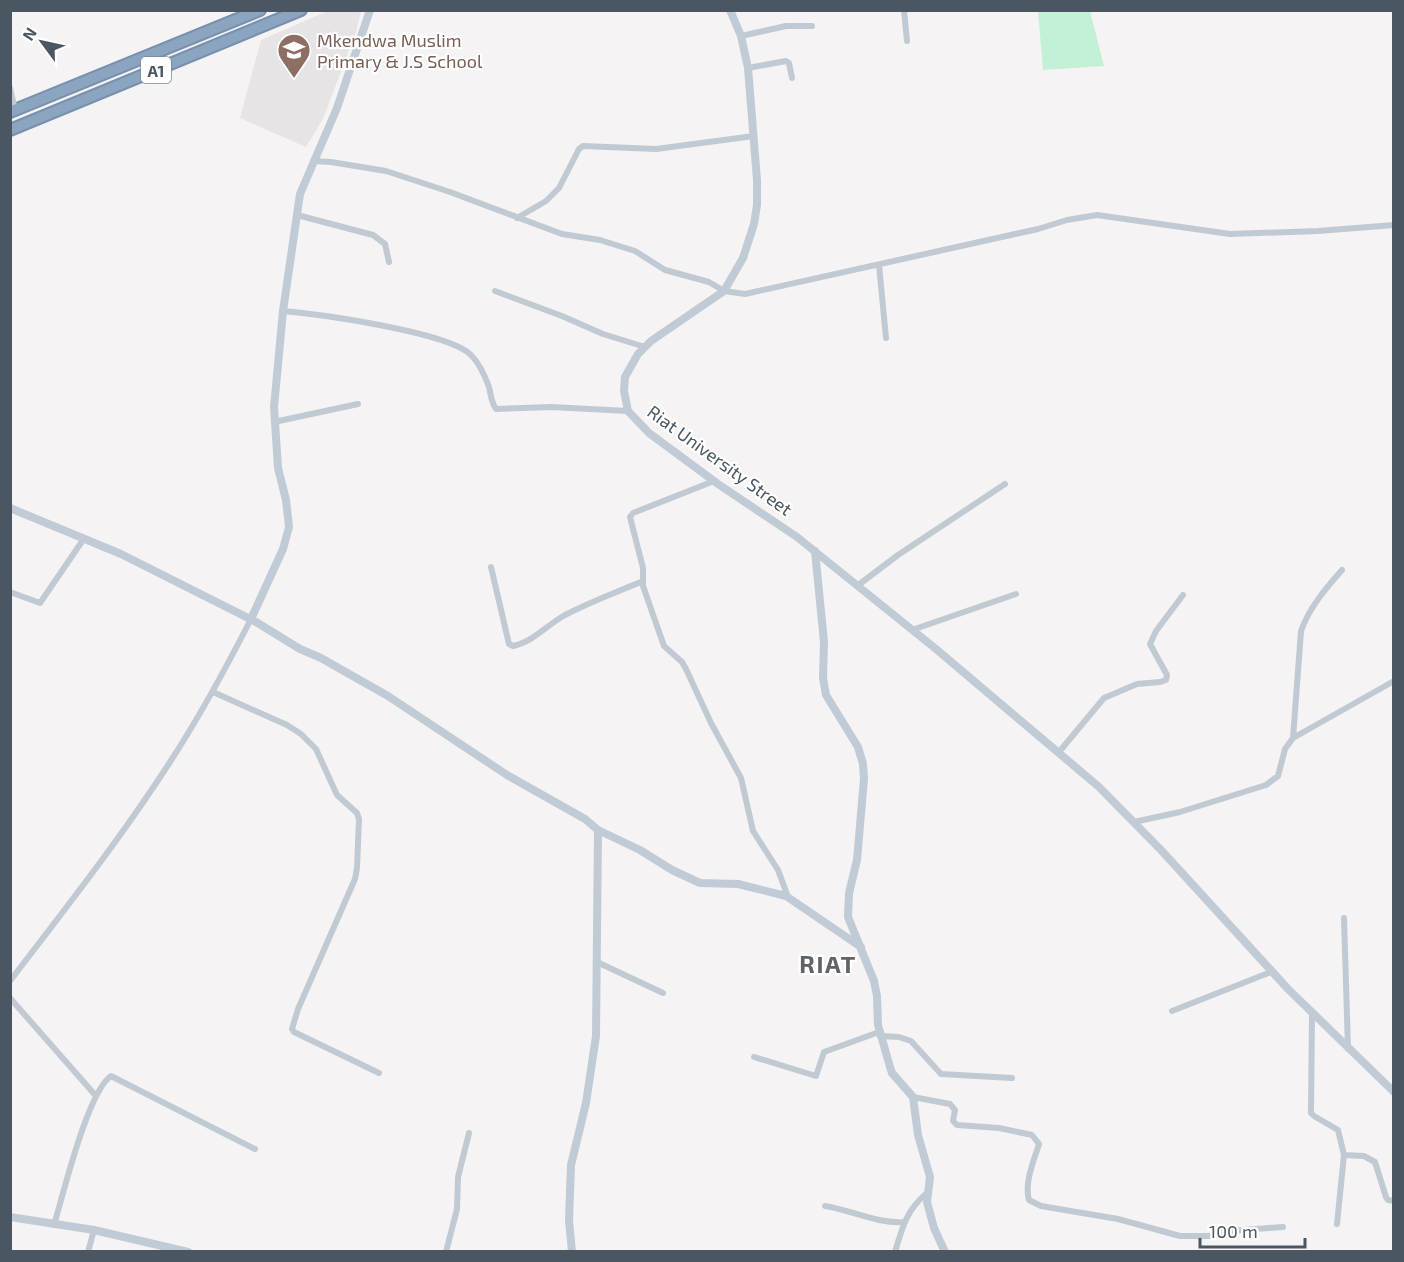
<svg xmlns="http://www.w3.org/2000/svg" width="1404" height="1262" viewBox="0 0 1404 1262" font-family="'Exo 2',sans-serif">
<rect width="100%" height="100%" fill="#f5f3f3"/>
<path fill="#e6e4e5" d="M330 10 361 11 356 32 323 119 306 147 240 118 261 40Z"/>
<path fill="#c3f1d5" d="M1038 11H1090L1104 66 1043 70Z"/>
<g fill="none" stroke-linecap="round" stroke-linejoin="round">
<defs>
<path id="highway" d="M10 112 260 10
M10 130 301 10"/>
</defs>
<use href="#highway" stroke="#7690ad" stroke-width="14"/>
<path stroke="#c1cad2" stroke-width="6" d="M904 10 907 41
M741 36 786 26H812
M748 68 786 61 789 63 792 78
M10 88 15 110
M313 161 331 162 386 171 450 192 562 234 600 240 635 251 665 270 709 282 724 291 745 294 1038 229 1067 220 1097 215 1230 234 1318 231 1394 225
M297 215 373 235 385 244 389 262
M517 218 546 201 559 188 579 149 583 146 656 149 754 136
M879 265 886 338
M495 291 562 316 603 334 645 347
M283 311C318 314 449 332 471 355 479 363 485 376 489 387 491 395 491 402 496 409L551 407 628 411
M274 422 358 404
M714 481 633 513 630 517 643 568V586L664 646 682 662 686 669 711 723 741 778 753 831 778 870 788 897
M491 567 509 644 513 646C533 642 547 625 565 615 590 602 617 592 643 581
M857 586 898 555 1005 484
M10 592 40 603 83 540
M912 630 1016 594
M213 692 287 725 301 734 316 749 337 795 357 813 359 819 357 868 355 879 298 1009 292 1029 294 1032 379 1073
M1293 738 1301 631C1309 608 1326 588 1342 570
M1059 752 1104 698 1137 684 1160 682 1166 680 1167 675 1150 644 1156 631 1183 595
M1134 822 1180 812 1266 785 1278 776 1285 749 1293 738 1394 681
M1344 918 1348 1049
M597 962 663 993
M10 981C65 909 121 838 170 762 200 716 226 668 251 619
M10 998 96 1096
M1172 1011 1271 972
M1312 1014 1311 1113 1314 1116 1338 1130 1344 1155 1337 1224
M880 1036 899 1037 911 1041 941 1074 1012 1078
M754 1057 816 1076 824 1052 879 1032
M913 1097 950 1104 955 1110 953 1121 957 1125 999 1128 1032 1135 1039 1144C1034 1160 1024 1183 1029 1200L1041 1206 1118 1219 1180 1236H1210L1228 1231 1283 1227
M1344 1155 1364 1156 1375 1162 1386 1197 1388 1200 1394 1201
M825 1206C851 1210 877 1224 904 1222
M54 1225C63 1195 88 1091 111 1076L255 1149
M88 1252 94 1230
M446 1252 457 1209 458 1177 469 1133
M895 1252C902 1228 907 1209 927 1193"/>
<path stroke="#c1cbd6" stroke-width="8" d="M730 10 741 36 748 68 757 180V205L754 224 743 258 724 291 651 341 638 354 625 377 624 391 628 411 649 433 718 484 797 537 936 649 1099 787 1161 850 1288 989 1394 1092
M10 508 121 554 256 622 300 649 321 658 388 696 507 775 585 819 598 830 640 850 672 870 700 883 738 884 786 896 861 947
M815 551 824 642 823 678 826 695 858 747 863 764 864 779 857 860 849 893 848 917 874 981 877 996 878 1025 890 1067 892 1073 913 1097 918 1135 930 1177 927 1202 934 1228 945 1252
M251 619 283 549 289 527 286 500 278 468 274 407 283 311 300 194 337 108 370 10
M10 1217 94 1230 188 1252
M572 1252 569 1220 571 1165 586 1103 596 1036 598 830"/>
<use href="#highway" stroke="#8ba5c1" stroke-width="10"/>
</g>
<defs>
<symbol id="school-pin" viewBox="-11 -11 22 30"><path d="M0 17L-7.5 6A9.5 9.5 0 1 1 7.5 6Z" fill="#8d6e63" stroke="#fff"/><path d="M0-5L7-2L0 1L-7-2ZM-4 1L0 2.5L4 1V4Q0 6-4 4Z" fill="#fff"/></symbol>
</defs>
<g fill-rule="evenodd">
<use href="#school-pin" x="275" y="31" width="38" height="52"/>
</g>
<g text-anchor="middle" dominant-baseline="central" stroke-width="4.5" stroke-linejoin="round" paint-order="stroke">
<rect fill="#fff" stroke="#808990" stroke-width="1.5" x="141" y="57" width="30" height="26" rx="4.5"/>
<g font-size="16" font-weight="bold" fill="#4a5661">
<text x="156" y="70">A1</text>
</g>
<g font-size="18" fill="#785e54" stroke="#fff" text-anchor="start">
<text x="317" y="40">Mkendwa Muslim<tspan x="317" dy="21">Primary &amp; J.S School</tspan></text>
</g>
<g font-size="18" fill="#4a5661" stroke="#fff">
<text transform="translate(720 460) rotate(36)">Riat University Street</text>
</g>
<g font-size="24" font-weight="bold" letter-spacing="1.5" fill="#5f6368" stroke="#fff">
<text x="828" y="963">RIAT</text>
</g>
</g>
<rect width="1404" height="1262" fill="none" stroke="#4a5661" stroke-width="24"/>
<g transform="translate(42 42) rotate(303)" stroke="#ffffff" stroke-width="4.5" paint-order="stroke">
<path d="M0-4.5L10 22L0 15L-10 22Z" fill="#4a5661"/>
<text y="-9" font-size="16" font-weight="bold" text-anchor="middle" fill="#4a5661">N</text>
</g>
<path d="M1200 1238v9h105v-9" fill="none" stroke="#4a5661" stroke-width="3"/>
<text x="1209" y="1238" font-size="18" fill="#4a5661" stroke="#ffffff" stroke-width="4.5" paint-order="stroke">100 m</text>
</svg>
